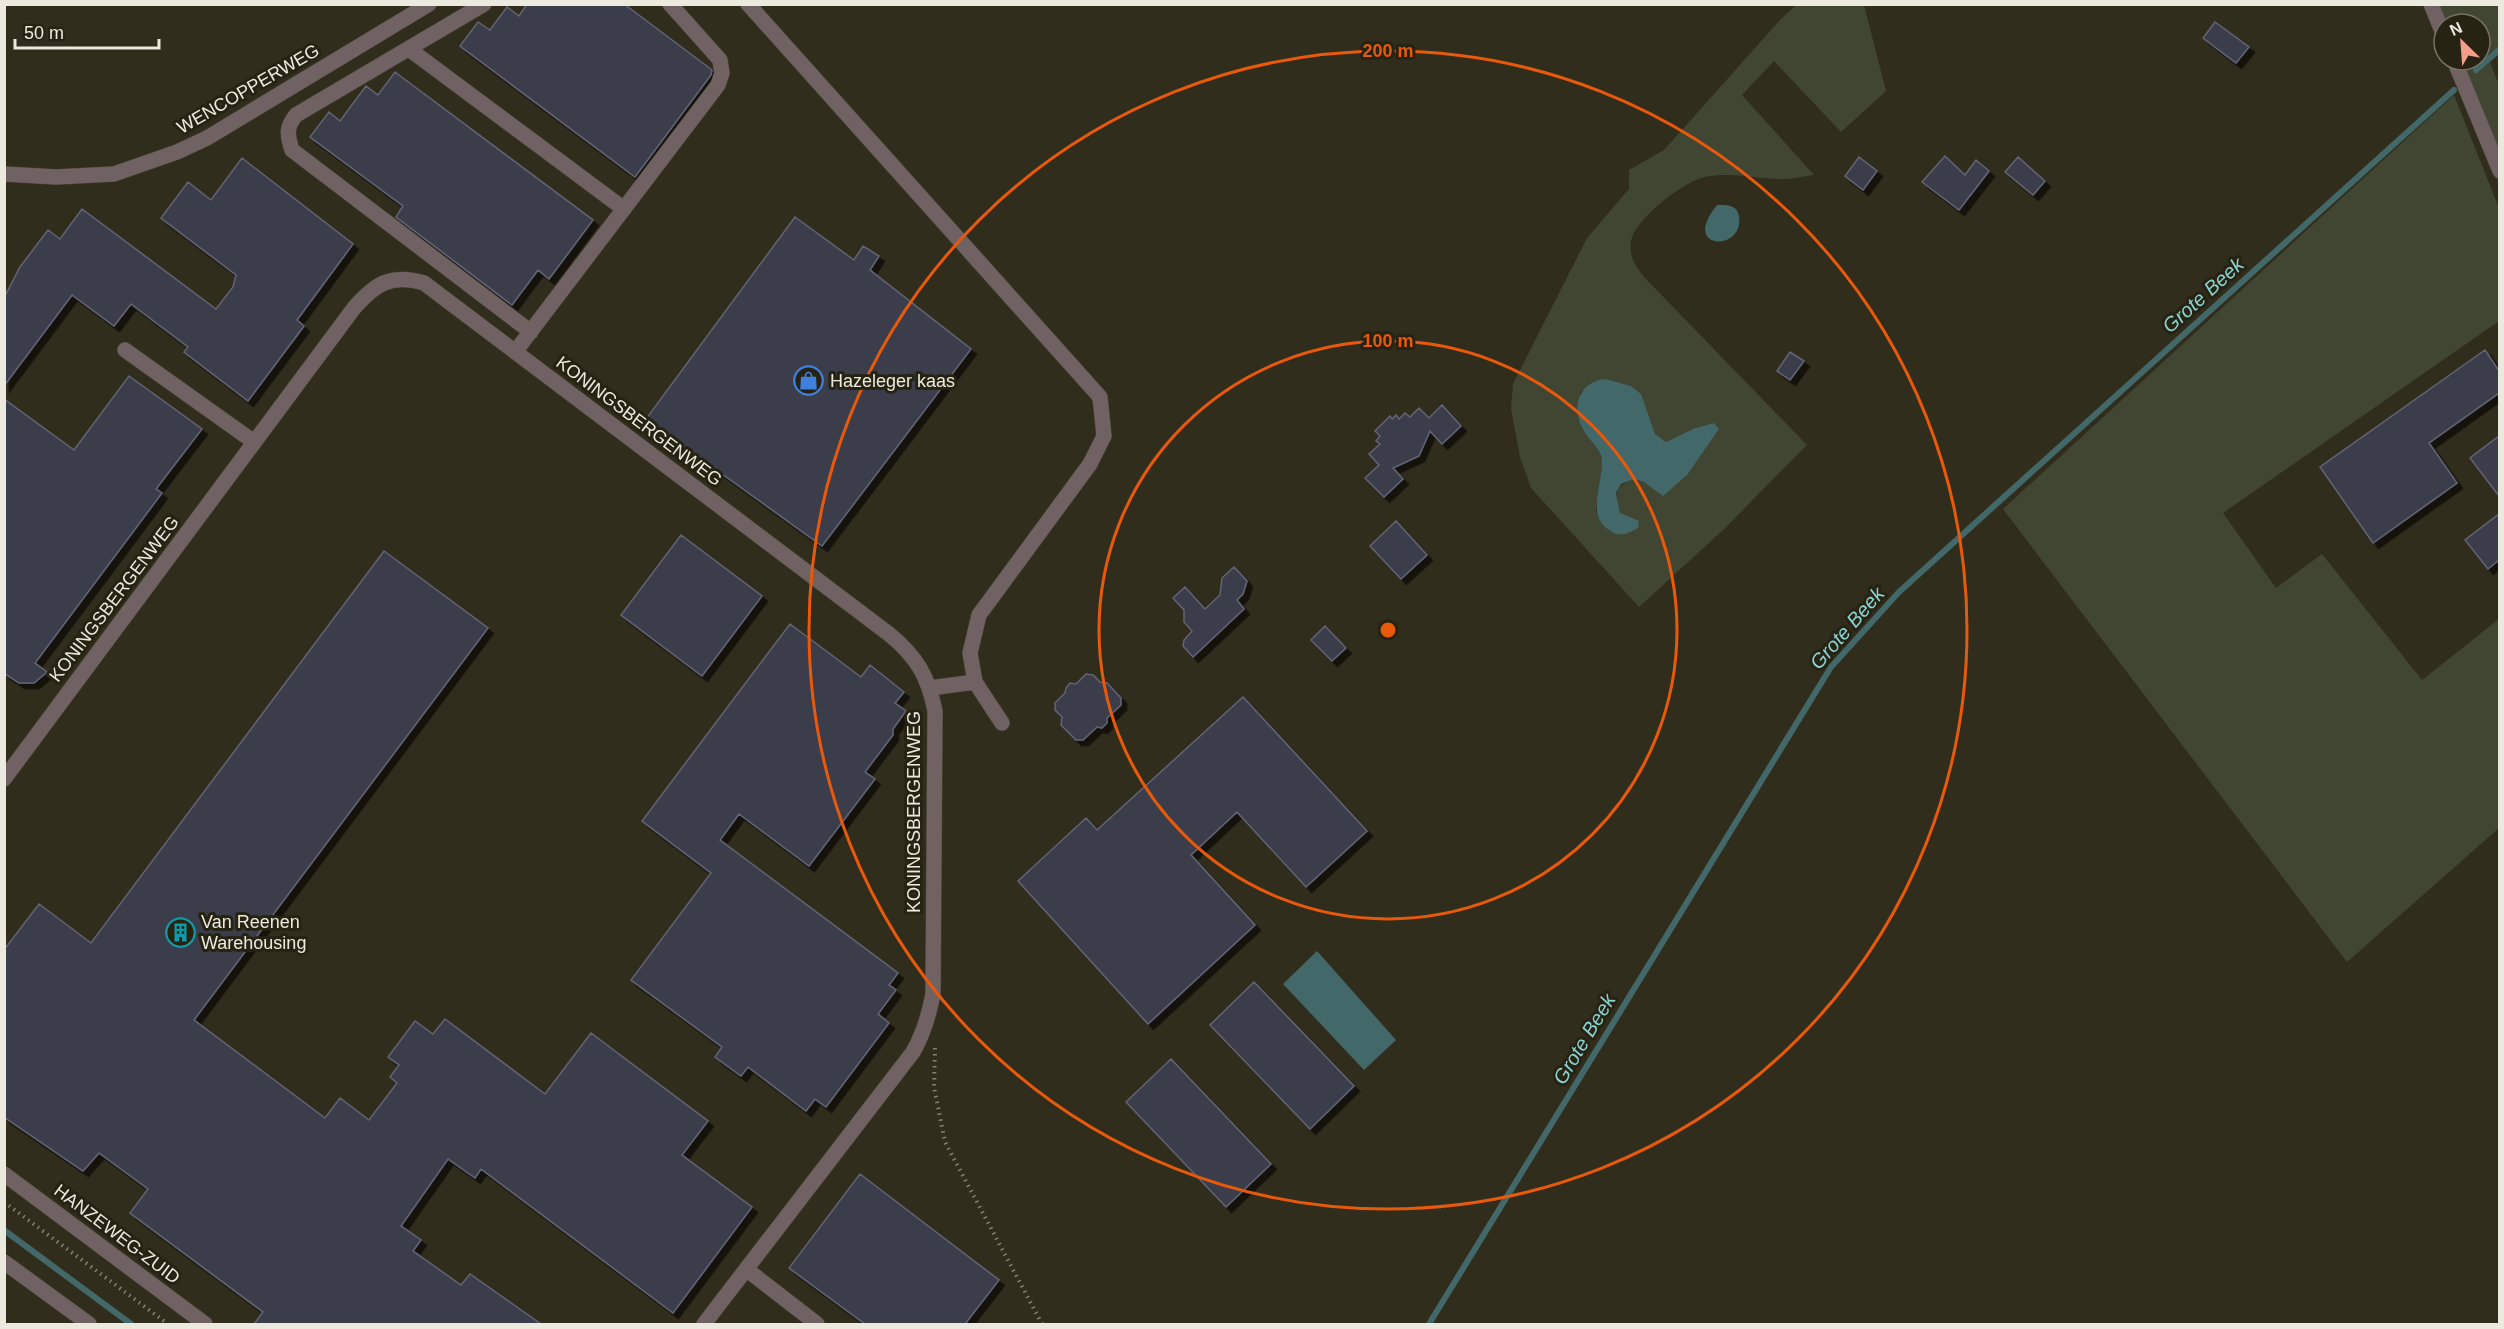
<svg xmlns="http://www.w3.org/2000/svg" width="2504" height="1329" viewBox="0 0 2504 1329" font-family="Arial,sans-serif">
<defs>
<filter id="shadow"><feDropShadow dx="5.5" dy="5.5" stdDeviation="0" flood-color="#0009"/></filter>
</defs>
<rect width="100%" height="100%" fill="#312d1c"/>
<path fill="#414633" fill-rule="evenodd" d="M1796 5H1864L1886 91 1841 132 1774 61 1742 95 1814 175C1803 176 1790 180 1778 179 1754 178 1729 172 1705 177 1684 181 1639 217 1632 237 1627 254 1635 266 1645 278L1807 445 1723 530 1639 607 1531 488 1520 457 1511 409 1513 384 1587 238 1629 189V170L1664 150 1780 20ZM1606 379 1631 386 1640 394 1655 435 1666 442 1695 428 1713 423 1718 429 1644 482 1635 479C1613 487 1616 492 1620 513L1596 511C1598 495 1604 474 1601 458 1597 429 1570 429 1581 392Z
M2438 5H2499V54L2490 62 2499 85V153L2462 60H2480V24H2447Z
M2454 95 2499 208V321L2223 513 2276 588 2322 554 2422 680 2499 619V828L2347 962 2003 509Z"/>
<path fill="#426869" d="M1717 205C1726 205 1737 204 1739 216 1744 248 1695 250 1707 221 1709 216 1713 210 1717 205Z
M1606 379 1631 386 1641 394 1655 434 1666 442 1695 428 1714 423 1719 429 1687 475 1663 496 1644 482 1635 479 1621 484 1616 493 1620 513 1639 521 1638 528C1627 534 1620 538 1609 530 1584 514 1606 479 1601 456 1598 446 1591 442 1586 434 1570 411 1577 381 1606 379Z
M1317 951 1396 1040 1364 1070 1283 984Z"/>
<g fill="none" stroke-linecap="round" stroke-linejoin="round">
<path stroke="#426869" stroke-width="6" d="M2476 70 2500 49
M4 1230 131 1324
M1429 1324 1831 667 1899 592 2454 90"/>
</g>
<path fill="#3a3c4c" stroke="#636476" stroke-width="1.5" filter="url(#shadow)" d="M527 4H624L712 70 711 75 635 177 460 46 478 22 490 30 507 7 519 16Z
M2215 22 2249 47 2236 63 2203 38Z
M395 72 593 220 549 279 538 270 512 305 396 217 403 206 310 137 329 112 340 121 366 86 378 95Z
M1945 156 1965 175 1976 160 1989 171 1959 210 1922 182Z
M1859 157 1877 171 1863 190 1845 176Z
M2018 157 2045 181 2033 195 2005 172Z
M242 158 353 244 297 320 304 326 248 401 184 352 188 347 131 304 114 326 72 295 4 386V298L20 267 48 230 60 239 82 209 216 309 233 287 236 275 161 218 188 182 211 200Z
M795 217 854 260 863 246 879 256 870 270 971 349 822 546 646 419Z
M2485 350 2499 371V393L2429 443 2457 483 2373 543 2320 467Z
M1790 352 1804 361 1790 380 1777 371Z
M129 376 202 429 156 489 162 493 35 663 47 672 34 683H19L4 673V399L74 450Z
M1442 405 1461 426 1442 444 1430 431 1419 456 1393 468 1403 479 1384 497 1365 478 1379 465 1369 454 1380 444 1376 441 1380 436 1375 431 1390 416 1392 419 1396 415 1399 419 1405 413 1410 417 1419 408 1429 418Z
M2499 436V496L2470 458Z
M2499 514V560L2488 569 2465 540Z
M1396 521 1427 555 1401 579 1370 546Z
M681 535 762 596 702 676 621 615Z
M384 551 488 628 194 1020 325 1118 340 1098 369 1120 397 1083 390 1077 399 1065 388 1057 415 1021 433 1034 445 1019 545 1094 591 1033 708 1121 682 1155 752 1207 673 1313 481 1169 475 1178 448 1159 401 1226 421 1240 413 1251 461 1285 470 1274 541 1324H254L263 1312 130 1213 148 1189 99 1153 83 1171 4 1117V950L39 904 91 943Z
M1234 567 1247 581 1243 594 1237 600 1244 609 1193 657 1183 646 1184 640 1192 631 1184 622V610L1173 598 1185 587 1205 609 1220 595 1222 578Z
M790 624 861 677 870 665 904 692 895 703 906 711 893 729V735L865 772 875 779 809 866 739 814 720 840 898 973 889 985 896 990 878 1014 889 1023 826 1107 815 1099 806 1111 748 1067 741 1076 715 1057 722 1047 631 980 711 873 642 821Z
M1325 626 1346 648 1332 661 1311 640Z
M1086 674 1093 675 1100 682 1107 683 1121 698V705L1107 718V723L1102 728 1097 727 1083 740H1076L1061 725 1062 717 1055 710V703L1065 693 1066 688 1070 683 1076 684Z
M1243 697 1367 831 1306 887 1237 812 1191 855 1255 925 1148 1024 1018 881 1086 818 1097 830Z
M1254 982 1354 1086 1310 1129 1210 1025Z
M1171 1059 1271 1164 1226 1207 1126 1102Z
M860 1174 999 1280 965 1324H865L789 1268Z"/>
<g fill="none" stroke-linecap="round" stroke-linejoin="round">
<defs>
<path id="minor" d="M484 4 296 115C286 127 287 135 292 150L531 332
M748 4 1100 397 1104 436 1090 464 979 615 970 653 975 682 1002 723
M2431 4 2444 36
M409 49 624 209
M2454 60 2500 171
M4 174 56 177 114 174 177 152 207 138 429 4
M125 350 254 442
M515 352 718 85 722 73 720 60 670 4
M930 688 975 682
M4 779 354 308C375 284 391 273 424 283L889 634C917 657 928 676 935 711L933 994C929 1015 924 1033 913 1052L704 1324
M4 1174 205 1324
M4 1262 89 1324
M746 1269 817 1324"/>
</defs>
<use href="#minor" stroke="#4f4b3b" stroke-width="16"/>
<path stroke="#848172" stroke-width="4" stroke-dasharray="1.5 4.5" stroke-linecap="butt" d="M935 1048 934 1087 945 1142 1042 1324
M4 1202 168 1324"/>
<use href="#minor" stroke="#706163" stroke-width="15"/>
</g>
<g fill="none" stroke="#e8590c" stroke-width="3">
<circle cx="1388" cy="630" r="289"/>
<circle cx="1388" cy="630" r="579"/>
</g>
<defs>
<symbol id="shop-ring" viewBox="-11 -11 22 22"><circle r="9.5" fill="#272313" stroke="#3f7fe0" stroke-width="1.5"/><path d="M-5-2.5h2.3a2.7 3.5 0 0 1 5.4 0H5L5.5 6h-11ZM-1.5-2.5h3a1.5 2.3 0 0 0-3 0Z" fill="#3f7fe0"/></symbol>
<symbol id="building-ring" viewBox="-11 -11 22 22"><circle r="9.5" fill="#272313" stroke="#0f9aa8" stroke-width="1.5"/><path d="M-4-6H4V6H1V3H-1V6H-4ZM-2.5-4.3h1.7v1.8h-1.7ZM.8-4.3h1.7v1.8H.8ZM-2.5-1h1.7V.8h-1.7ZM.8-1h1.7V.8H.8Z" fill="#0f9aa8"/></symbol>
</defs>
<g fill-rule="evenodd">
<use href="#shop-ring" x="792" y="364" width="33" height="33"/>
<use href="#building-ring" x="164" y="916" width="33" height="33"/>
</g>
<g text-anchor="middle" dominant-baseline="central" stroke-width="6" stroke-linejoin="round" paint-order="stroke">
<g font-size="18" fill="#eceadf" stroke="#272313">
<text transform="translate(248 89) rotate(-30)">WENCOPPERWEG</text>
<text transform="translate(639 421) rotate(37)">KONINGSBERGENWEG</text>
<text transform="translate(114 599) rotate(-53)">KONINGSBERGENWEG</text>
<text transform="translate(914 812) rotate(-90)">KONINGSBERGENWEG</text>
<text transform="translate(117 1234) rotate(37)">HANZEWEG-ZUID</text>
</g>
<g font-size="18" fill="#eceadf" stroke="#272313" text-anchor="start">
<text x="830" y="381">Hazeleger kaas</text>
<text x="201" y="922">Van Reenen<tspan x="201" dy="21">Warehousing</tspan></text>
</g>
<g font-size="20" font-style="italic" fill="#8ad3d4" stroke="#272313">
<text transform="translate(2203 295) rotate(-42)">Grote Beek</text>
<text transform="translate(1847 628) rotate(-49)">Grote Beek</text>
<text transform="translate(1584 1039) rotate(-59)">Grote Beek</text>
</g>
</g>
<circle cx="1388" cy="630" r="9" fill="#e8590c" stroke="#272313" stroke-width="3"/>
<g font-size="18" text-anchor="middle" font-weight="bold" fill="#e8590c" stroke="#272313" stroke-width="6" stroke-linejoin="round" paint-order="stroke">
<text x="1388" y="57">200 m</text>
<text x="1388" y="347">100 m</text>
</g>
<rect width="2504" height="1329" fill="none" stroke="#eceadf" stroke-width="12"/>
<g transform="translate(2462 42) rotate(335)"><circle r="28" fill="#272313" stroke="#767365" stroke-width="1.5"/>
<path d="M0-4.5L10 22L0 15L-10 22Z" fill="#f49d8b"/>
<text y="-9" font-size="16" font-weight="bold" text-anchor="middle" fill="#eceadf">N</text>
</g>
<path d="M15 39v9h144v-9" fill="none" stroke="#eceadf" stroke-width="3"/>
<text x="24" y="39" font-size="18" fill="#eceadf" stroke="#272313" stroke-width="4.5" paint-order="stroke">50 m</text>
</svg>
